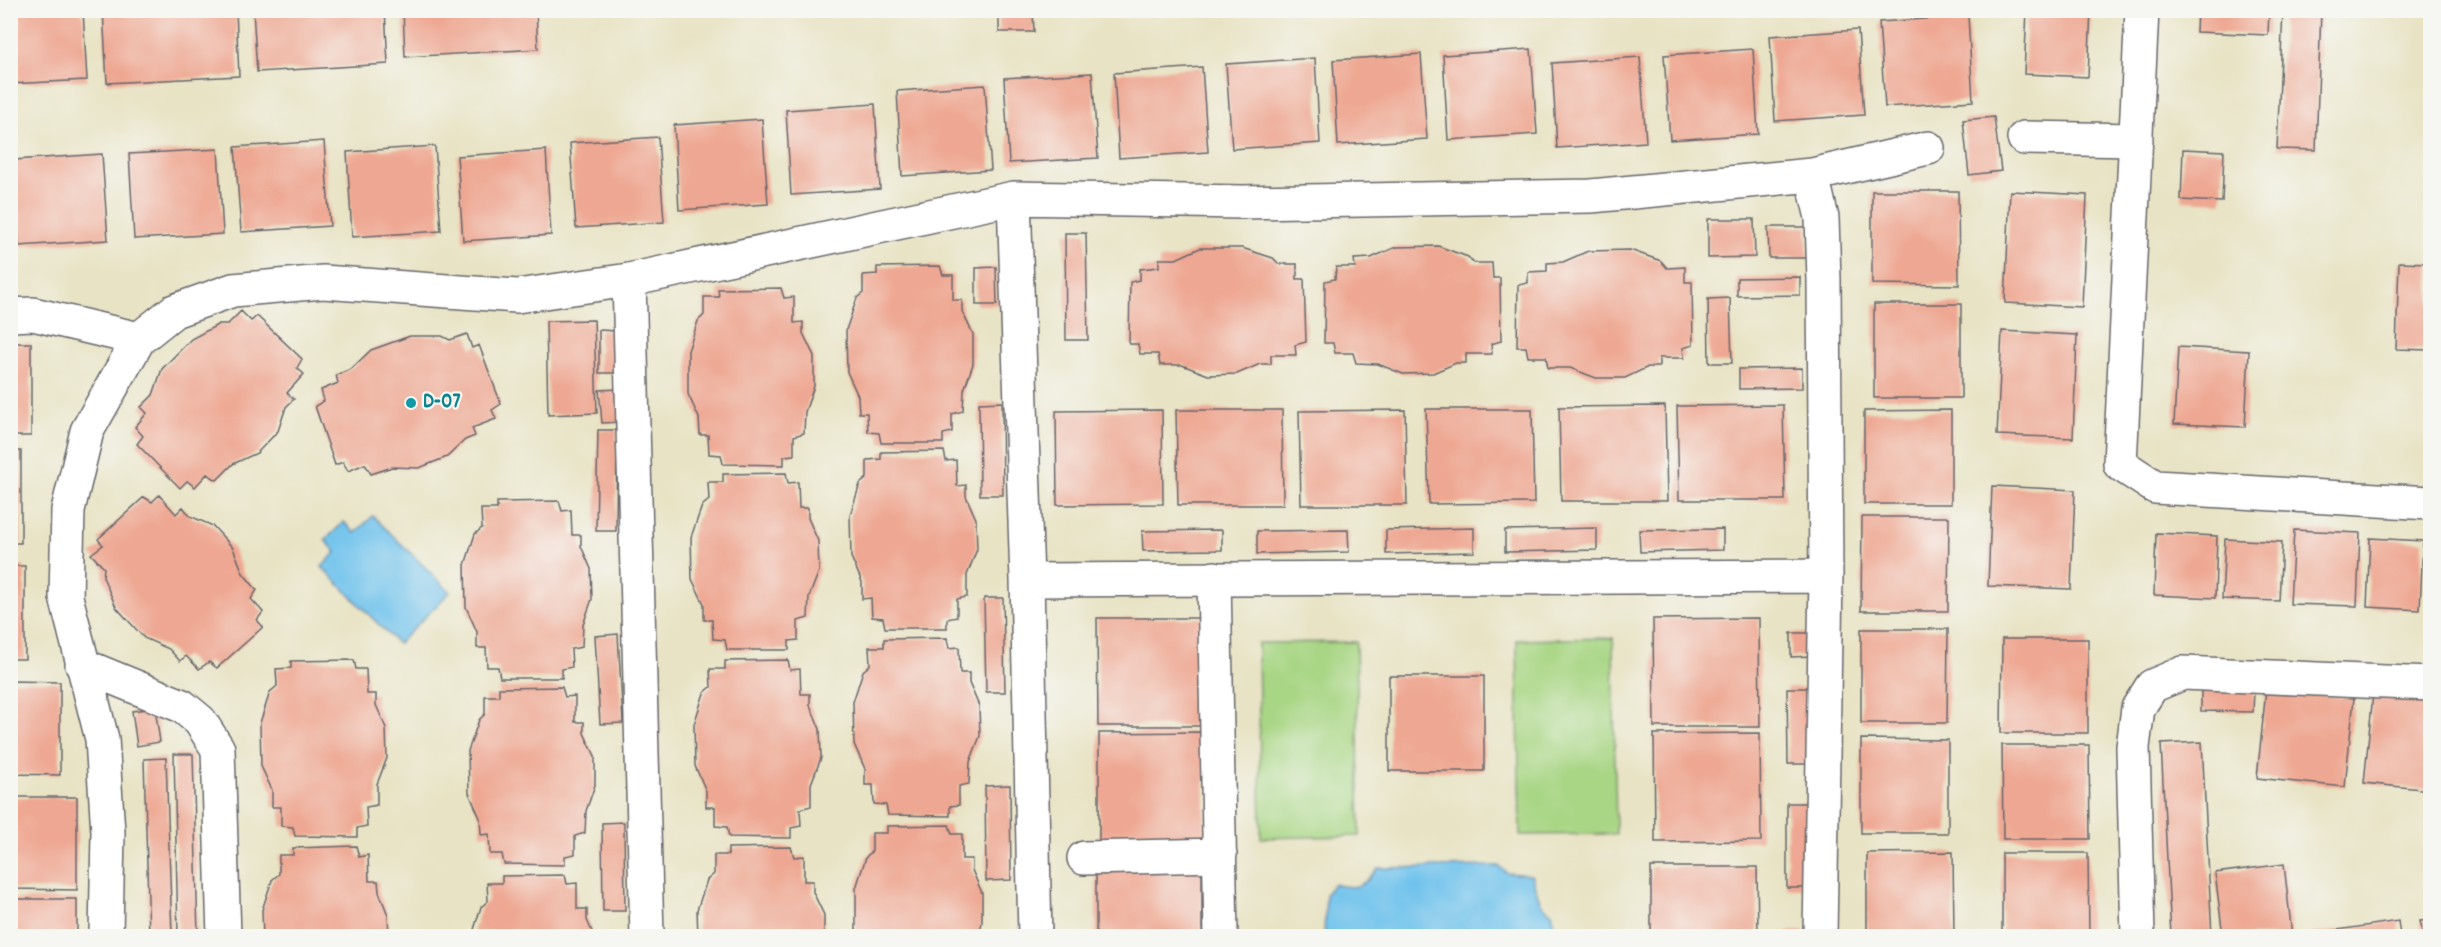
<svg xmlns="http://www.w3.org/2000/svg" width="2441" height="947" viewBox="0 0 2441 947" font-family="Dekko,sans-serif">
<rect width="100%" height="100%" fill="#f6f6f2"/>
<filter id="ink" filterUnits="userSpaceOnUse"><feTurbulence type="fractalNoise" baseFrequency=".0167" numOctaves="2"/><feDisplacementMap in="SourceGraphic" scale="12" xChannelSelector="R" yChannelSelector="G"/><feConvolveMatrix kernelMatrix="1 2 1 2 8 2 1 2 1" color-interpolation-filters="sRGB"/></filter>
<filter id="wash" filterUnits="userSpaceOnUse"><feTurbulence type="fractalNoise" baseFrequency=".008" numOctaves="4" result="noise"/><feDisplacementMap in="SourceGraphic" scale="24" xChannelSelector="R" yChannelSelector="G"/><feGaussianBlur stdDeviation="1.35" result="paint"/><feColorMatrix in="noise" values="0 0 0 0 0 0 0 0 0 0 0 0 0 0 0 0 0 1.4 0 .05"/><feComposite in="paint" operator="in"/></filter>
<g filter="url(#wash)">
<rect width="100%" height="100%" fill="#e8e3c4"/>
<path fill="#a8d684" stroke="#657c60" stroke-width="1.5" d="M1613 638 1616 834 1520 835 1517 640Z
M1356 642 1360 836 1261 838 1258 643Z"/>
<path fill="#70c2ec" stroke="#497294" stroke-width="1.5" d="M373 516 450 592 398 644 322 567 336 552 325 540 344 522 355 533Z
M1499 866 1507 873 1531 875 1541 904 1552 913 1554 921 1549 935 1324 936 1326 894 1333 884C1356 890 1364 887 1378 868Z"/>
<g id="blocks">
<path fill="#eea792" d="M10 10H83L87 80 10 84Z
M103 10H236L239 76 107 83Z
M253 10H385L388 64 257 72Z
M403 10H536L538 49 405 57Z
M999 10H1033L1034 32H999Z
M2027 10H2091L2088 77 2024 74Z
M2197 10H2269L2268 35 2196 32Z
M2283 10H2321L2316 150 2277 149Z
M1968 16 1973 101 1885 107 1879 22Z
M1858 30 1864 115 1775 121 1770 36Z
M1531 49 1537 134 1448 140 1443 55Z
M1753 49 1758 134 1670 140 1664 55Z
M1421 54 1427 139 1338 145 1333 60Z
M1640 57 1646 142 1557 148 1552 63Z
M1315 58 1320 143 1232 149 1226 64Z
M1202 67 1208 152 1119 158 1114 73Z
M1092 73 1098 158 1009 163 1004 78Z
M985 85 991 170 902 176 897 91Z
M875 104 880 189 791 195 786 110Z
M1994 117 2001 171 1969 175 1963 120Z
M762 119 768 204 679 210 674 125Z
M658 137 664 222 576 228 570 143Z
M324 141 330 226 241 232 235 147Z
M435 146 441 231 352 237 347 152Z
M218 149 223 234 134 239 129 154Z
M2183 149 2224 151 2222 202 2181 200Z
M546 150 551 235 463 241 457 156Z
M102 154 108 240 19 246 14 160Z
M1872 191H1958L1959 285 1872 284Z
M2010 191 2087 195 2082 307 2005 303Z
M1708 219H1754L1755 257 1708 258Z
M1768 227H1807L1808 258H1769Z
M1065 233H1086L1088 340H1066Z
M1438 246 1468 257 1474 263H1492L1493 278H1500L1501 341 1491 344 1492 354H1466V363H1456L1433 373 1403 374 1378 364 1356 363 1353 353H1335L1333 343H1324L1325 281 1335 279 1336 267H1355L1354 259 1371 258 1396 247Z
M1200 248H1242L1273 258 1279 264H1297V279H1304L1306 342 1295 345 1296 355H1271V364H1260L1237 374 1208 375 1182 365H1160L1158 354H1140L1138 344H1129L1130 282 1140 280V269L1159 267V259H1176Z
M1630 250 1661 261 1667 268 1685 267V282H1692L1693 345 1683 348 1684 358H1659V367H1648L1625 378H1596L1570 368H1548L1546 357H1528L1526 347H1517L1518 285 1528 283V272L1547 271V263L1563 262 1588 251Z
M2399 262 2430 263V350L2396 349Z
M940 266 943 275H953V300H962V311L973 334V364L964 390 963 411 952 414V432L943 434V443H881L879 433 868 432 867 413H859L858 396 847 372 846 330 857 298 863 293V275L877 274V267Z
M996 267 997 305H976V268Z
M1800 277V295L1737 296V278Z
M781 288 784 298 794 297V323L803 322V333L814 356V386L805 412 804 433 794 436V455L784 456V465L723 464 721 455 709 454 708 435H700L699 418 688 394V351L698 321 704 315V297H719L718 289Z
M1730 298 1732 363H1709L1708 299Z
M1874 304H1961V398H1874Z
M241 311 251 321 257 316 302 359 297 368 304 374 287 393 294 399 286 407 278 431 257 453 233 464 217 480 207 474 195 487 187 481 180 488 137 444 143 436 135 427 147 413 141 407 153 395 162 369 191 339 219 324H228Z
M594 320 597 413 548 415 546 321Z
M599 330 617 331V373H599Z
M2002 331 2077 335 2073 438 1997 435Z
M467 334 472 348 479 345 501 404 492 410 496 419 472 428 475 436 465 440 447 457 419 468 392 467 371 474 365 464 348 471 343 462 335 465 315 406 324 401 321 390 338 383 336 375 351 369 371 350 410 336H442L450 340Z
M10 343H31V436H10Z
M2178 347 2249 351 2245 427 2174 424Z
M1802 368V388L1739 389V369Z
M620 389 621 422 602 423 599 390Z
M1002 402 1003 495H980L979 403Z
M1783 405 1785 500H1679L1677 406Z
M1665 406 1667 501H1561L1559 407Z
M1426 409H1532L1534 503 1429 504Z
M1162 410 1163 504 1057 505 1056 411Z
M1176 410H1282L1283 505H1178Z
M1405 410 1407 505H1301L1299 411Z
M1951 410V504H1864V411Z
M598 430H617L616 531H596Z
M10 451H21V543H10Z
M944 451 946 461 956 460 957 486 966 485V496L976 519 977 549 967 575V597L957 599V617L947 619V628H885L883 618 872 617 871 598 862 599V582L851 557 850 515 860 484 867 478V460L881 459V452Z
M786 473 788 483 798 482 799 508H808V518L818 541 819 571 809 597 808 618 798 621V640L789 641V650H727L725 640 713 639 712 620H704V604L692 579 691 537 702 506 709 500 708 482H723V474Z
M1992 486 2075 490 2071 589 1988 586Z
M159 495 176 514 183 507 190 516 213 526 233 548 243 573 257 590 251 599 263 612 257 620 263 627 217 668 209 662 199 669 186 656 180 661 169 649 144 638 116 607 103 577 104 568 91 554 103 545 98 539 144 497 152 502Z
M559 501 562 511 571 510 572 535H581V546L591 569 592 599 583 625 582 647 571 649 572 667 562 669V678H500L498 667H487L486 648H477V632L466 607 465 565 475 534 482 528 481 509H497V502Z
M1862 517H1949L1948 611H1861Z
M1474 528V552L1386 554V530Z
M1597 528V550L1505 552V530Z
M1723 529V550L1640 552 1639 530Z
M1222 530V550L1143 551 1142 531Z
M1348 530 1349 552 1257 554V531Z
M2294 530 2360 533 2357 606 2290 604Z
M2156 533 2217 536 2215 598 2154 595Z
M2370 538 2423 541 2420 610 2367 607Z
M2225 539 2282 542 2279 601 2222 599Z
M10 566H25V659H10Z
M984 598H1003L1005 692H986Z
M1097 618H1203L1204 726H1098Z
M1759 618 1760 727H1654L1653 619Z
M1861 629H1948L1947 723H1861Z
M1791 633H1813L1812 656 1791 657Z
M618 634 623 723 600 724 595 636Z
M947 638 949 648 959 647 960 673H969V683L979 706 980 736 970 762 969 784 959 786V805L950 806V816L888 815 886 805 874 804 873 785H865V769L854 744 853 702 863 671 870 665 869 647H884V639Z
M2002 639H2088V733H2001Z
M354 660 356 669H366L367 694H376V705L386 728 387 758 377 784V805L366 807 367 826 357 828V837L295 836 293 827 281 826V807H272V790L261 766 260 723 270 692 277 686 276 669 291 668V661Z
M788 660 790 670 800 669 801 694H810V705L820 729 821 758 811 784V806L800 809 801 826 791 828V838L729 837 727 827 715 826V807H706V791L695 766 694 724 704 693 711 687 710 669H725V661Z
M1389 676H1484V771H1389Z
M10 681 60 682V775L10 774Z
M562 687 565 697 575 696V722H584V733L595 756V785L586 811 585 833 575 836V854L565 856V865L504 864 502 854H490L489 834 481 835 480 818 469 793 468 751 479 720 485 714V696H499V688Z
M1787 688H1814V764H1788Z
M2201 689 2254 691 2253 712 2201 711Z
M2266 689 2354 698 2345 787 2257 778Z
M2373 694 2430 700V790L2364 783Z
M155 708 160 742 137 746 132 711Z
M1205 732V840L1099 841V733Z
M1760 733 1761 841 1655 842 1654 734Z
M1861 739 1948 740V833H1861Z
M2202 742 2212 936H2171L2161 744Z
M2002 745H2089L2090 839H2003Z
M174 754H193L198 936H178Z
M166 758 172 936H149L144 759Z
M1010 785 1011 880 986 881 985 786Z
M10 797H77V890L10 889Z
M1787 803H1810L1811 888H1787Z
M624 822 625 911H603L602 823Z
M949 825 952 834H962V859H972V870L982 893V923L978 936H859L856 931V888L866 857 872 851V833H887V826Z
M356 846 359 857 368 855 369 881H378L379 892 388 915 389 936H263L262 910 272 880 279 874V855H293V848Z
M791 847 794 857 804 856V881H813V892L824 915V936H698L697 910 707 880 714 874V855H728V848Z
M1953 852 1954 936H1867V853Z
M2002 853H2088L2089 936H2002Z
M2284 864 2292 936H2223L2215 873Z
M1096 866H1202V936H1096Z
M1651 867H1757L1758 936H1651Z
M565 875 567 884 577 883V909H587V920L594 936H472L481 907 488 901 487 883H502V876Z
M10 899H77V936H10Z
M2430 920V936H2423L2420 921Z
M2398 921 2400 936H2311L2310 934Z
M1786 931H1804V936H1786Z"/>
</g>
</g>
<g filter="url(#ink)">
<use href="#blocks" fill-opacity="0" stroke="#67666b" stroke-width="1.5"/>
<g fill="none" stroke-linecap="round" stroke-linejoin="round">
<defs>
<path id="street" d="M2142 10 2120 464 2155 487 2430 503
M2024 138 2136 140
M1812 175 1822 218 1824 280 1826 576 1820 936
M1014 198 1027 580 1035 936
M629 280 647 936
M10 315 33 314 139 339 174 311 233 290 323 282 517 296 629 280 1014 198 1242 202 1591 196 1812 175 1928 148
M1214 578 1221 936
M1027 580 1826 576
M82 665 182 706 200 721 218 749 224 936
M1084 858 1220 855
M106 936 108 832 102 739 66 597 68 510 87 431 139 339
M2138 936 2133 747 2138 708 2152 686 2183 673 2430 684"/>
</defs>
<use href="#street" stroke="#67666b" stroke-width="36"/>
<use href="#street" stroke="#fff" stroke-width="33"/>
</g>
</g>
<circle fill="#0f9aa8" stroke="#f6f6f2" stroke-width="2" cx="411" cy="403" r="6"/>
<g text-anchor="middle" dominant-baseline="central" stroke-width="4.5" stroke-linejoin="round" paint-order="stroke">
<g font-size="21" font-weight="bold" fill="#0d838f" stroke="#f6f6f2" text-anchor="start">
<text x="423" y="403">D-07</text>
</g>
</g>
<rect width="2441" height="947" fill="none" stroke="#f6f6f2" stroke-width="36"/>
</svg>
